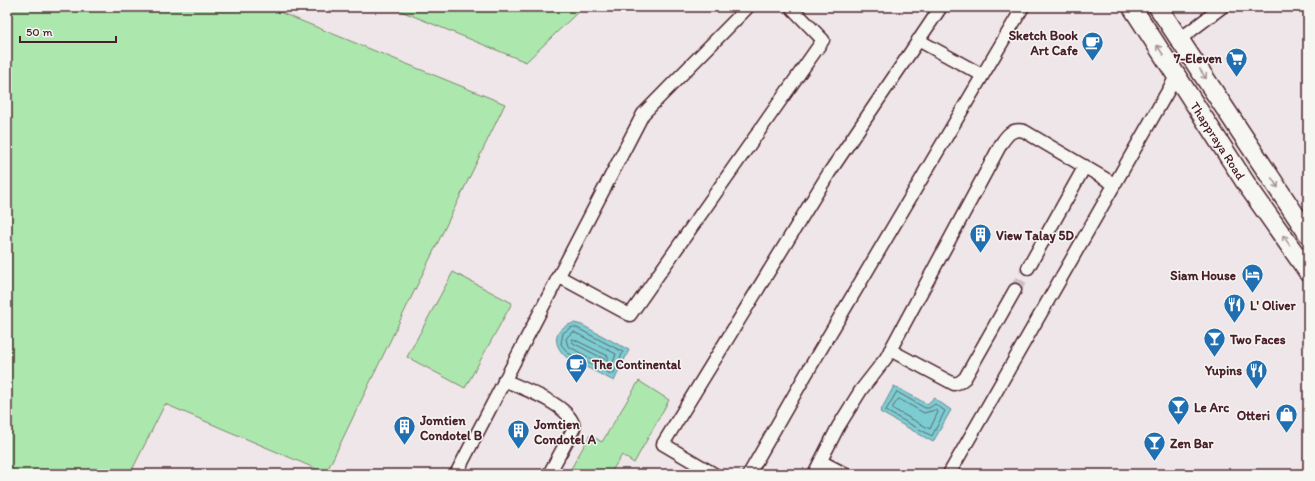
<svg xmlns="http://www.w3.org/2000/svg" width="1315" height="481" viewBox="0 0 1315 481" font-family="Itim,sans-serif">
<rect width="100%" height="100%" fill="#efe6e9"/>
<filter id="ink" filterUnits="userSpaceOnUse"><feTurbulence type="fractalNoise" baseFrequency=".025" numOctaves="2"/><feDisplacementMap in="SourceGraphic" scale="8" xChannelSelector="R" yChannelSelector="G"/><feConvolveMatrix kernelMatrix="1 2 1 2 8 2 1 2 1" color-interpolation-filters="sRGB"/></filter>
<g filter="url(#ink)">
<path fill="#ace8ae" stroke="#7b846c" d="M7 7H267L505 104 326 473 165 404 130 474H7Z
M391 7H583L526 62Z
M453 272 512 303 465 388 407 357Z
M639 381 669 400 634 463 622 455 610 474H568L590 435 602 442Z"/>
<path fill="#7ccdd2" stroke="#68878f" d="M574 323 582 325 629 350 614 381 566 357C551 343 554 328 574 323Z
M894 386 927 404 934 398 951 410 933 442 880 412Z"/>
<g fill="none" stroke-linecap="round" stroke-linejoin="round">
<path stroke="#5e656e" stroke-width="1" d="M575 327 623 352 613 375 568 353 561 344 563 333 570 328Z
M574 332 616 354 611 368H608L568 346 566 339 568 336Z
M573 339 608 356V359L606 360 575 344 572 342Z
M897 392 925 408H929L935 404 945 411 932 436 886 411Z
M899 399 924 413 935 410 938 412 930 429 893 409V407Z"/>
<path stroke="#cebec3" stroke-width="12" stroke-dasharray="12 6" stroke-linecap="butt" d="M1015 290 1028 268"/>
<defs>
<path id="street" d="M1180 39 1222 7
M918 40 982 75
M1028 268 1085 166
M558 276 630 315 823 40 791 7
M890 350 954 384 960 382 965 378 1015 290
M504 380C523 389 572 405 574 428L549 474
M822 462 845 474
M456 474 643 114 748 7
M714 474 663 444 829 173 941 7
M749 474 805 376 1023 7
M814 474 838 427 861 390 886 358 1001 144C1007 135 1012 128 1024 131L1114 184
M949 474 1177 75"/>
<g id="secondary">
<path id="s1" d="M1132 7 1247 185 1308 272"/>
<path d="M1158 7 1308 234"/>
</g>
</defs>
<use href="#street" stroke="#4a1f2b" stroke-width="15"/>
<use href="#secondary" stroke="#4a1f2b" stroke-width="21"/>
<use href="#street" stroke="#f6f6f2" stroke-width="12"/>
<use href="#secondary" stroke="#f6f6f2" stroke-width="18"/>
</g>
<defs><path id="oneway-shaft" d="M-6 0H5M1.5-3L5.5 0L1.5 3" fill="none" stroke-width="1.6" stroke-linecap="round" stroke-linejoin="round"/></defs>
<g stroke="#a99598">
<use href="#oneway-shaft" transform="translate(1160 50) rotate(-123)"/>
<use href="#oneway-shaft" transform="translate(1203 74) rotate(56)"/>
<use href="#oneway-shaft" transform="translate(1275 183) rotate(57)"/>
<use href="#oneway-shaft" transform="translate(1286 240) rotate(-125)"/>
</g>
</g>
<defs>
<symbol id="cafe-pin" viewBox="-11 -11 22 30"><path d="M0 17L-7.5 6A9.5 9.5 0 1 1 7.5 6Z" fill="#1f6fb2" stroke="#f6f6f2"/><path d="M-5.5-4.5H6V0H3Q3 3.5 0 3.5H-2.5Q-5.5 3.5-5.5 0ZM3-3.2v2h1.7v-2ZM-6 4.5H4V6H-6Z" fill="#fff"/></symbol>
<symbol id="supermarket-pin" viewBox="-11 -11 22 30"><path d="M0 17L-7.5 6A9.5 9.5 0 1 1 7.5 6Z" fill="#1f6fb2" stroke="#f6f6f2"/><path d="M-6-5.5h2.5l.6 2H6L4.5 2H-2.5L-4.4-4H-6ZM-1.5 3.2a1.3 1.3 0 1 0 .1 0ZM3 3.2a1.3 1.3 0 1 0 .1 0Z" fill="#fff"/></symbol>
<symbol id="building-pin" viewBox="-11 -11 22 30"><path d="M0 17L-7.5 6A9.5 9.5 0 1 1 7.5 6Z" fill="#1f6fb2" stroke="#f6f6f2"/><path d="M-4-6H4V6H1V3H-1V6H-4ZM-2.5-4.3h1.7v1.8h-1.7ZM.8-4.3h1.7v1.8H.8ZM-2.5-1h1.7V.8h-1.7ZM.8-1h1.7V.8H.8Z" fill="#fff"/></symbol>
<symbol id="hotel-pin" viewBox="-11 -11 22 30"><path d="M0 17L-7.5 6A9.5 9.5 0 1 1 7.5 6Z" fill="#1f6fb2" stroke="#f6f6f2"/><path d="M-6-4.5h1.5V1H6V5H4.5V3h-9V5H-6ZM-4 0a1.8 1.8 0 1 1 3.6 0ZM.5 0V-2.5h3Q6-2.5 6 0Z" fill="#fff"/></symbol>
<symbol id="restaurant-pin" viewBox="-11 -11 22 30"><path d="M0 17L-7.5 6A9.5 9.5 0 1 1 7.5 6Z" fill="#1f6fb2" stroke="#f6f6f2"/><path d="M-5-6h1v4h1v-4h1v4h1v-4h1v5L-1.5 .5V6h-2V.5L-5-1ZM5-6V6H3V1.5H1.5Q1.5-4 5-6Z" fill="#fff"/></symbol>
<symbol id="bar-pin" viewBox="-11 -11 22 30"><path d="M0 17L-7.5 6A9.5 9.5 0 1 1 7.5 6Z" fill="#1f6fb2" stroke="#f6f6f2"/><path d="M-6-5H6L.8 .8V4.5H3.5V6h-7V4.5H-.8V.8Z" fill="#fff"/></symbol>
<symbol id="shop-pin" viewBox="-11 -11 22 30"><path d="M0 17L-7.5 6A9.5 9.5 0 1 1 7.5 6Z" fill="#1f6fb2" stroke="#f6f6f2"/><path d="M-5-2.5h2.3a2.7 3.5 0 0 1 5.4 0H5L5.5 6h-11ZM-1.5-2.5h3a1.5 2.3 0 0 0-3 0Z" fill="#fff"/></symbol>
</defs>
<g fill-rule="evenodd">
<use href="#cafe-pin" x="1080" y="30" width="25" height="34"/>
<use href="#supermarket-pin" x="1224" y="46" width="25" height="34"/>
<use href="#building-pin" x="968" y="222" width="25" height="34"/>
<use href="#hotel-pin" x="1240" y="262" width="25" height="34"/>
<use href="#restaurant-pin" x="1222" y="292" width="25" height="34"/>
<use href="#bar-pin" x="1202" y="326" width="25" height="34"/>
<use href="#cafe-pin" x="564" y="352" width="25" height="34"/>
<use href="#restaurant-pin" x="1244" y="358" width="25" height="34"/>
<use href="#bar-pin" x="1166" y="394" width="25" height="34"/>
<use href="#shop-pin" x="1274" y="402" width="25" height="34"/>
<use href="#building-pin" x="392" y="414" width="25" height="34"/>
<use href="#building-pin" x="506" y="418" width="25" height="34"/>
<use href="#bar-pin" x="1142" y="430" width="25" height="34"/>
</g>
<g text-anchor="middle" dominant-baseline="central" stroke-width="3" stroke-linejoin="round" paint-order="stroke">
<g font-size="13" font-weight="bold" fill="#4a1f2b" stroke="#f6f6f2" text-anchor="start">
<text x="1078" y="35" text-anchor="end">Sketch Book<tspan x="1078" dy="15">Art Cafe</tspan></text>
<text x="1222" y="58" text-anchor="end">7-Eleven</text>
<text x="996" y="235">View Talay 5D</text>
<text x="1236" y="275" text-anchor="end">Siam House</text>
<text x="1250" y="305">L' Oliver</text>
<text x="1230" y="339">Two Faces</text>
<text x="592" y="364">The Continental</text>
<text x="1242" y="370" text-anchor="end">Yupins</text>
<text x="1194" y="407">Le Arc</text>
<text x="1270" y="415" text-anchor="end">Otteri</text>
<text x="420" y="420">Jomtien<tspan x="420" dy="15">Condotel B</tspan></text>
<text x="534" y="424">Jomtien<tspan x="534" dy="15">Condotel A</tspan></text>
<text x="1170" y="443">Zen Bar</text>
</g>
<g font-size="13" fill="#4a1f2b" stroke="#f6f6f2">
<text stroke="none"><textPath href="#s1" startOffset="159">Thappraya Road</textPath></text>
</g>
</g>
<rect width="1315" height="481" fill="none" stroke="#f6f6f2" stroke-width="24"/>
<rect x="12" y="12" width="1291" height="457" fill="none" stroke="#4a1f2b" stroke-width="1.5" filter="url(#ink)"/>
<path d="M20 36v6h96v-6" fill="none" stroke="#4a1f2b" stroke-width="2"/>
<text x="26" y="36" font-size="12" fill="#4a1f2b" stroke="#f6f6f2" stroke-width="3" paint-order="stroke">50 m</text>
</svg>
